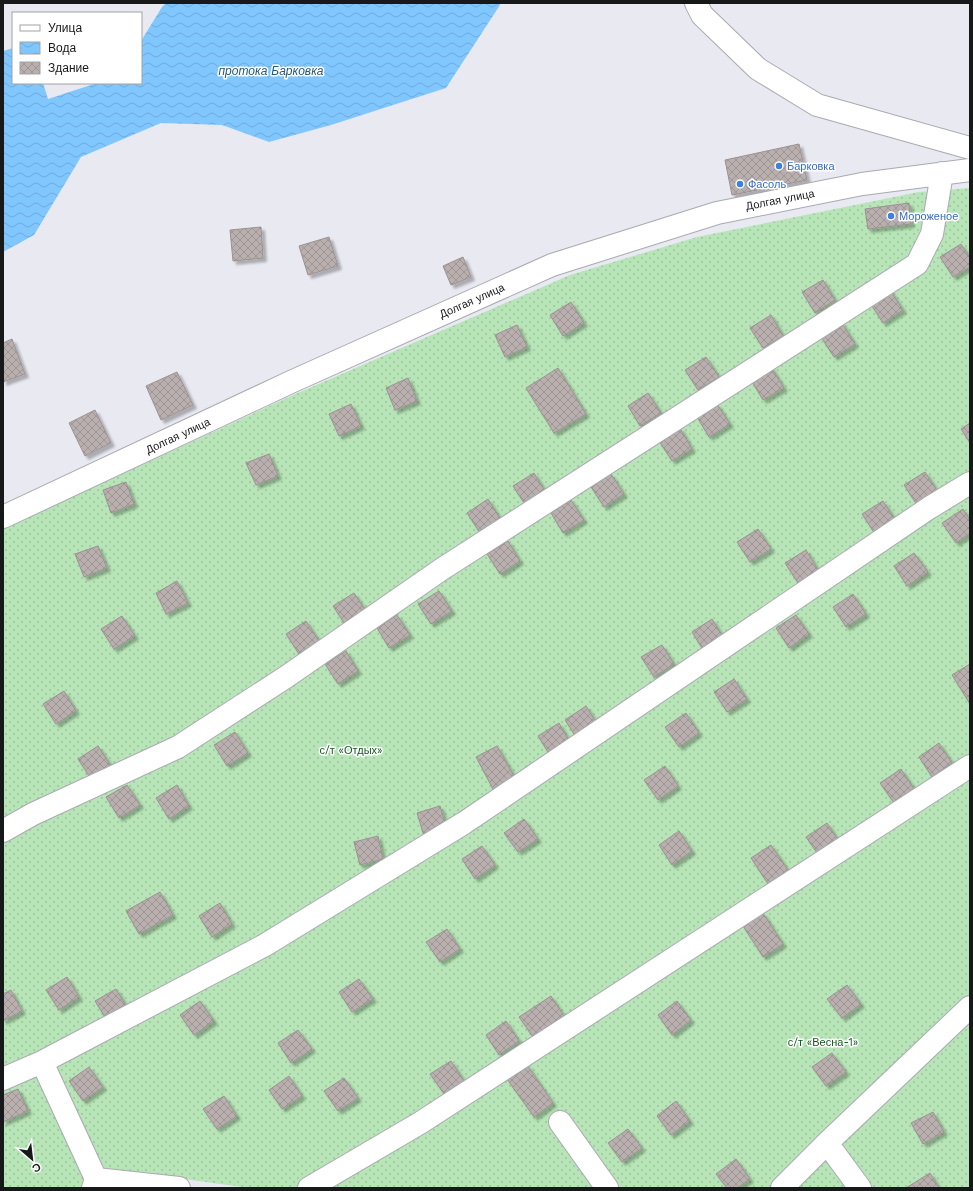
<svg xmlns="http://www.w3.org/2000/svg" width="973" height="1191" viewBox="0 0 973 1191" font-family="'Work Sans',sans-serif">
<defs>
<pattern id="grass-dots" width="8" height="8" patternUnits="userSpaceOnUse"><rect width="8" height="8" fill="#b7e5b7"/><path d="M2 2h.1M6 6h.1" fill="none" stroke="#9dc49d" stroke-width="1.8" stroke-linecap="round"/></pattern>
<pattern id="water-waves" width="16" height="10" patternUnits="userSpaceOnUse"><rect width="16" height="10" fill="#81c7ff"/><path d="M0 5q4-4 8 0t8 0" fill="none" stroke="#6faada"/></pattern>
<pattern id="building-cross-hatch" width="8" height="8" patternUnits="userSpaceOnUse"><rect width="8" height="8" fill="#b9afae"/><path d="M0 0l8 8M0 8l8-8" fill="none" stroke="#9e9695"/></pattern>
<filter id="shadow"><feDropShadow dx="3.5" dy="3.5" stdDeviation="1" flood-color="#0004"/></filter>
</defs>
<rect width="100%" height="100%" fill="#e9e9f2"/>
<path fill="url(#grass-dots)" d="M970 188V761L417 1119 297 1188H249L105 1168 84 1180 98 1188H3V529L291 396 570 275 697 237 919 192Z
M970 773V1188H320Z"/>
<path fill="url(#water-waves)" d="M166 3H499L500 5 446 88 331 125 269 142 222 125 161 123 81 157 34 235 3 252V51L13 48V83H43L48 99 97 83H141V41L162 7Z"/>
<path fill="url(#building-cross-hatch)" stroke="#9b9190" filter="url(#shadow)" d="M799 144 807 180 732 195 725 160Z
M909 203 911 224 868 229 865 209Z
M261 227 263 258 233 261 230 230Z
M329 237 338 266 308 275 299 246Z
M961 244 970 258V267L953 277 940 257Z
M463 257 471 277 451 285 443 266Z
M823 280 835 300 815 313 802 292Z
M890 290 903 310 883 323 870 303Z
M571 302 584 323 563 336 550 315Z
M771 315 783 336 763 348 750 328Z
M842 323 855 344 834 357 821 337Z
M517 325 527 347 505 357 495 335Z
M12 339 25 374 3 382V343Z
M706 357 719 377 698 390 685 370Z
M771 367 784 388 763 400 751 380Z
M558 368 586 414 554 433 526 388Z
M177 372 193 405 161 420 146 386Z
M408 378 417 401 395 410 386 388Z
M648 393 661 413 640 426 628 406Z
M351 404 361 426 339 436 329 414Z
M717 404 730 424 709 437 697 417Z
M95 410 111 443 85 456 69 423Z
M970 423V443L961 429Z
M680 428 692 449 672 461 659 441Z
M269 454 278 476 256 485 246 463Z
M925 472 938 492 917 505 904 485Z
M534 473 546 493 526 506 513 486Z
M611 474 624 494 604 507 591 487Z
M126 482 134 504 111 513 103 490Z
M488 499 501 520 480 533 467 513Z
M571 500 584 520 563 533 551 513Z
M883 501 896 521 875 534 862 514Z
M963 509 970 520V533L956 543 942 523Z
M758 529 771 549 750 562 737 542Z
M508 541 520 561 500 574 487 554Z
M98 546 107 568 84 577 75 554Z
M806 550 818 570 798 583 785 563Z
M914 553 928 572 907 586 894 566Z
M177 581 188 603 166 614 156 593Z
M439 591 452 611 431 624 418 604Z
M354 593 367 613 346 626 333 606Z
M853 594 866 614 846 627 833 607Z
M397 615 410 635 389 648 377 628Z
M796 615 809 634 789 648 776 628Z
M122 616 135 636 114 649 101 629Z
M712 619 725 640 705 653 692 632Z
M306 621 319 641 299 654 286 634Z
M662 645 674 664 654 677 641 657Z
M346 651 358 671 338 684 325 664Z
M970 664V704L952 675Z
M734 679 747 699 727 712 714 692Z
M64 691 76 711 56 724 43 704Z
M586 706 599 727 578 740 565 720Z
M686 713 699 733 679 747 665 727Z
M559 723 571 744 551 757 538 736Z
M235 732 248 753 227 766 214 745Z
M939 743 952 763 932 777 919 757Z
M98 746 111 766 91 779 78 759Z
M497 746 515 778 493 789 476 757Z
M665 766 678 786 658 800 644 780Z
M901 769 914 789 894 803 880 783Z
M127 785 140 805 119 818 106 797Z
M177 785 189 806 169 819 156 798Z
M440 806 447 829 424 836 417 813Z
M524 819 538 839 518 852 504 833Z
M827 823 840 843 820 857 806 837Z
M679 831 692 851 672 865 659 845Z
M378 836 383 859 360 865 354 842Z
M771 845 792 876 772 890 751 858Z
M482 846 495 865 475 879 462 859Z
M160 892 173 915 139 934 126 911Z
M220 903 232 924 212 937 199 916Z
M763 913 783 944 763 957 743 926Z
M447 929 460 949 440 962 426 942Z
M67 977 79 997 59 1010 46 990Z
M359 979 373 999 352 1012 339 992Z
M847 985 861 1004 842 1018 827 999Z
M116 989 128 1009 108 1022 95 1001Z
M11 990 22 1011 3 1021V994Z
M551 996 564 1016 533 1037 519 1017Z
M200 1001 214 1021 194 1035 180 1015Z
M677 1001 691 1020 672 1035 658 1015Z
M506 1021 519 1041 499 1055 486 1035Z
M298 1030 312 1049 291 1063 278 1043Z
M832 1053 846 1072 826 1086 812 1067Z
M451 1061 464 1081 444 1094 430 1074Z
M527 1065 553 1103 534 1117 507 1079Z
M89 1067 103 1087 83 1101 69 1081Z
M289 1076 302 1096 282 1109 269 1090Z
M344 1078 358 1098 338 1111 324 1091Z
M18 1089 28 1111 3 1122V1095Z
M224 1096 237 1116 217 1129 203 1109Z
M676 1101 690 1121 671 1135 657 1116Z
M933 1112 944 1132 923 1144 911 1123Z
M628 1129 642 1148 622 1162 608 1143Z
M736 1159 750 1179 737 1188H727L716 1174Z
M930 1173 939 1188H906Z"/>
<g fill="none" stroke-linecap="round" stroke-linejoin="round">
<defs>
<path id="minor" d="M3 517 293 381 552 265 717 213 862 184 970 170
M3 831 33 814 178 747 286 677 442 569 917 264 932 234 942 173
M42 1062 96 1179 93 1188
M3 1079 42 1062 265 945 464 823 929 508 970 483
M560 1122 607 1188
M827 1143 860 1188
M96 1179 179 1188
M309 1188 420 1123 970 766
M782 1188 827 1143 970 1007"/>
<path id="major" d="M696 3 702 15 758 69 817 105 970 148"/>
</defs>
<use href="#minor" stroke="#a9aab1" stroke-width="24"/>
<use href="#major" stroke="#a9aab1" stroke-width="24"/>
<use href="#minor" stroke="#fff" stroke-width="22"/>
<use href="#major" stroke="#fff" stroke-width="22"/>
</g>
<g fill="#3f7fe0" stroke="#fff" stroke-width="1.5">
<circle cx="779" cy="166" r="4"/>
<circle cx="740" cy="184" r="4"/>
<circle cx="891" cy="216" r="4"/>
</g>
<g text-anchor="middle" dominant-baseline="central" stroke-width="3" stroke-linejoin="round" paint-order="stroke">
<g font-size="11" fill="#366cbe" stroke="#fff" text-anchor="start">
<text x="787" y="166">Барковка</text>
<text x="748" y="184">Фасоль</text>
<text x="899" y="216">Мороженое</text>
</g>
<g font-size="11" fill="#17181a" stroke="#fff">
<text transform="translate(780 200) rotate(-11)">Долгая улица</text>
<text transform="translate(472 301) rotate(-24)">Долгая улица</text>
<text transform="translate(178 436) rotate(-25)">Долгая улица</text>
</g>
<g font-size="11" fill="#16571f" stroke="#fff">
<text x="351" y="750">с/т «Отдых»</text>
<text x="823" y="1042">с/т «Весна-1»</text>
</g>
<g font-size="12" font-style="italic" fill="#24577c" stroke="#fff">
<text x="271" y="71">протока Барковка</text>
</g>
</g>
<rect width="973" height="1191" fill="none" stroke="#17181a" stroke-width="8"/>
<rect x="12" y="12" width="130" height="72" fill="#ffffff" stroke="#a2a3a3"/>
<rect x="20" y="25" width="20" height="6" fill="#ffffff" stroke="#a2a3a3"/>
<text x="48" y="32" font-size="12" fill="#17181a">Улица</text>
<rect x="20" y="42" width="20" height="12" fill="url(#water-waves)" stroke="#a2a3a3"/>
<text x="48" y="52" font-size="12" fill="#17181a">Вода</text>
<rect x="20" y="62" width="20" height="12" fill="url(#building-cross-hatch)" stroke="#a2a3a3"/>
<text x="48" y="72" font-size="12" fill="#17181a">Здание</text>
<g transform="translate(32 1159) rotate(152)" stroke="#ffffff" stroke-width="3" paint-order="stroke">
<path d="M0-3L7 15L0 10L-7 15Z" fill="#17181a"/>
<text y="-6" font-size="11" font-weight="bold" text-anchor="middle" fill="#17181a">С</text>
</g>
</svg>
